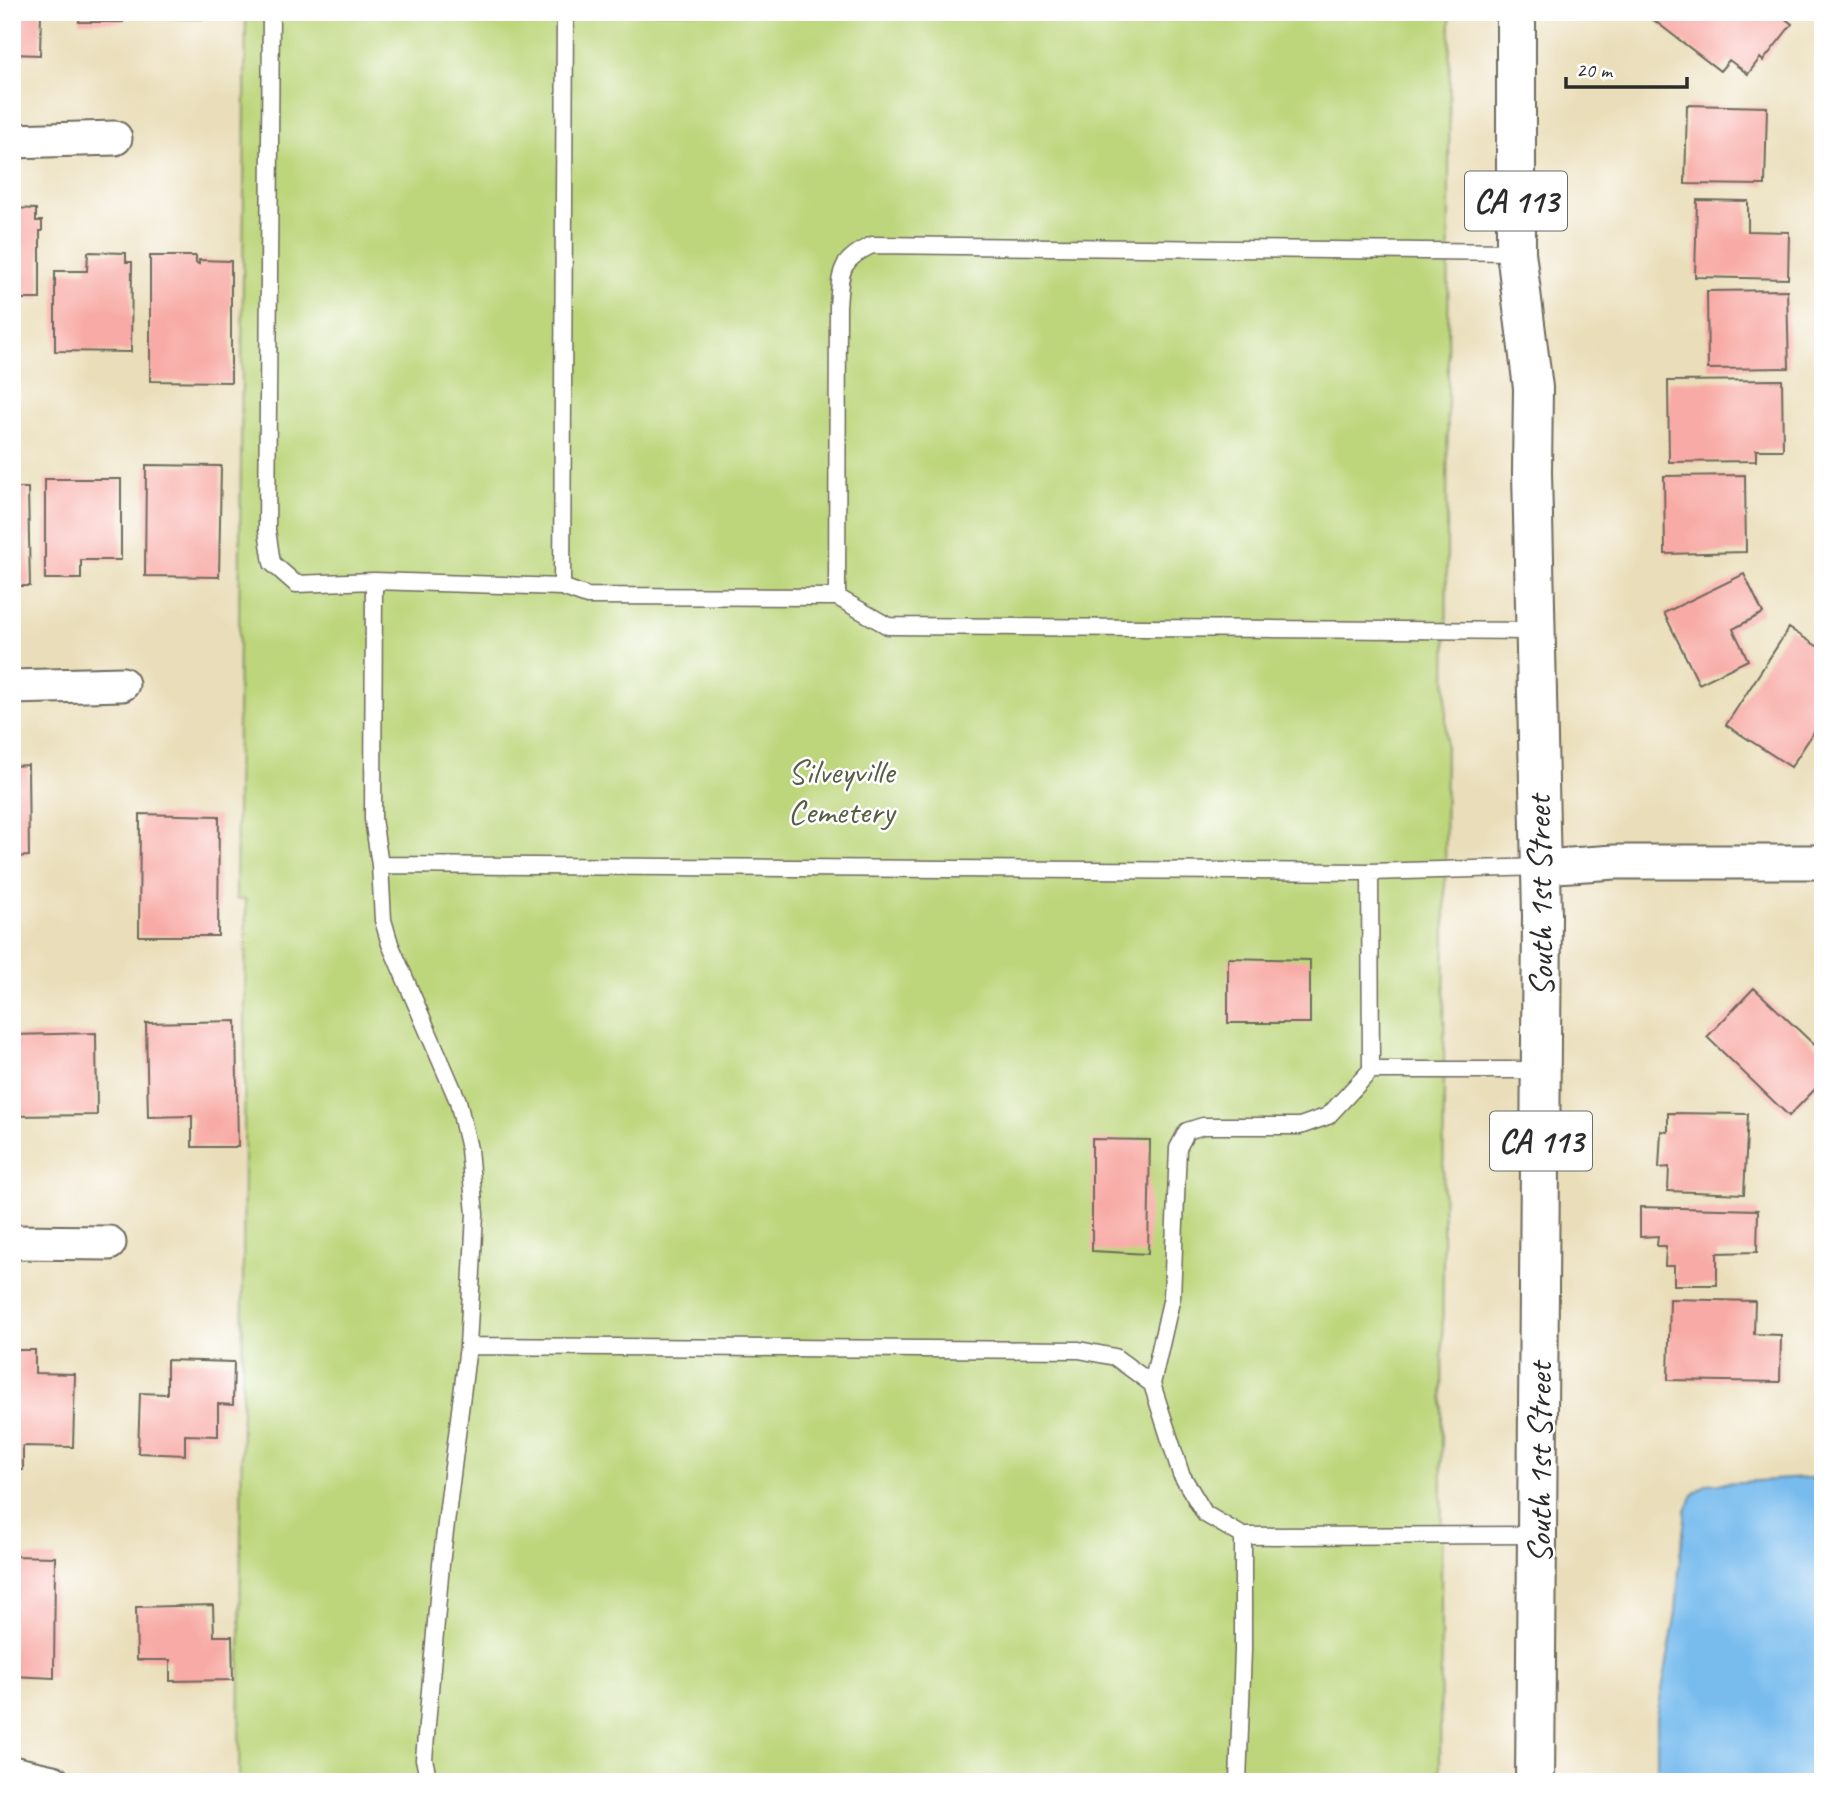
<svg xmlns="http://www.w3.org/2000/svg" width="1835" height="1794" viewBox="0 0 1835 1794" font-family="Caveat,sans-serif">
<rect width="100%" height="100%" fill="#fff"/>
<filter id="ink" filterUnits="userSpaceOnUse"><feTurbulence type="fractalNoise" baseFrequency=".0143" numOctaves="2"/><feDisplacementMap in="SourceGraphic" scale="14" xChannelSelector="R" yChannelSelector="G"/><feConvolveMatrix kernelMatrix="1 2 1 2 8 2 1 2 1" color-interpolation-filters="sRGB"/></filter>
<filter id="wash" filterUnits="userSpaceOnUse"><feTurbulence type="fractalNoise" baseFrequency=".00686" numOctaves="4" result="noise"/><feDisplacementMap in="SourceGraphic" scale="28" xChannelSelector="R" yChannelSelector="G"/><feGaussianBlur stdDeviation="1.57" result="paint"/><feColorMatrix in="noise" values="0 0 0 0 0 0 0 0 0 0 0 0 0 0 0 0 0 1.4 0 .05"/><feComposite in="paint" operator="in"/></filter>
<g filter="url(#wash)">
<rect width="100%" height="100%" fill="#eadeba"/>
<path fill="#bdd67b" stroke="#748053" stroke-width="2" d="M246 12H1450L1440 1782H239L246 900 236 899Z"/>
<path fill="#78bcee" stroke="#52748c" stroke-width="2" d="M1823 1477V1782H1657V1717L1676 1612 1680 1557 1686 1510 1693 1495 1707 1484Z"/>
<g id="blocks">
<path fill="#f8aba6" d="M12 12H41L40 55 12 54Z
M80 12H123V22H79Z
M145 12H225V19L145 18Z
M1655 12H1776L1792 24 1763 61 1760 58 1748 74 1729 60 1720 71 1651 18Z
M1687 105 1767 107 1765 185 1685 184Z
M1697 200 1748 201V231L1789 232 1788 279 1695 277Z
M12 208 36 209V221H42V231H40V299H12Z
M88 252 126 253V262H132L131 352 55 351V271H87Z
M150 256H196V263L199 264V260L231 261V382L150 381Z
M1787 290 1789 368 1708 369 1707 291Z
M1782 380 1783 450H1756V461L1669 462 1668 381Z
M146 465 221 466 219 577 145 576Z
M1745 475 1746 552 1665 554 1664 476Z
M45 479H121V560H81V579H45Z
M12 488H28L30 586H12Z
M1744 574 1763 613 1733 629 1748 660 1699 684 1664 613Z
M1789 628 1823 650V665L1818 673 1823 676V718L1791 767 1726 725Z
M28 765 29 856 12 857V766Z
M140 814 219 816 218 936H139Z
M1228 958 1310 960V1023H1228Z
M1754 988 1823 1053V1081L1789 1116 1707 1037Z
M236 1021 238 1147H192V1116L148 1117 146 1023Z
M96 1033 97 1115 12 1116V1035Z
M1668 1113 1748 1114 1744 1194 1668 1191 1669 1167 1659 1168 1661 1131 1668 1132Z
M1092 1139 1150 1140 1148 1254 1092 1251Z
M1640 1207 1758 1210 1757 1252 1717 1253V1285H1674V1266H1665L1666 1246H1657L1658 1236 1640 1237Z
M1670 1299 1755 1301 1754 1334 1781 1335 1780 1382 1668 1380Z
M12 1350H35V1373L75 1374 73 1447 23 1446V1470H12Z
M167 1360 234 1362 233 1405 218 1404V1436L185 1435V1455L138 1453 140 1393 167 1394Z
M12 1556 55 1557 54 1678 12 1676Z
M213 1605 214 1636H232L233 1680 170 1681V1660H137L136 1607Z"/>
</g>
</g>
<g filter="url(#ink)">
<use href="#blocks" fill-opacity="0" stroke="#6e6a5d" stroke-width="2"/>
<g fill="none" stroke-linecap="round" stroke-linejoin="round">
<defs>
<path id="service" d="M271 12 267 530 272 563 296 584 374 581 562 587 587 596 837 597 888 626 1536 631
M374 581 373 819 380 865 383 920 390 944 458 1101 469 1149 475 1214 468 1346 441 1564 424 1759 429 1782
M562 587 565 12
M837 597 838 306C841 272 838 261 872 245L1516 252
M380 865 1370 872 1541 867
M1371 1070H1540
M468 1346 1079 1350 1115 1357 1152 1384 1181 1474 1205 1514 1243 1536 1538 1535
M1152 1384 1172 1297 1178 1148 1187 1131 1203 1126H1300L1328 1116 1371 1070 1370 872
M1238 1782 1243 1650V1536"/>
<path id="minor" d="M12 141 115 138
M12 687 122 684
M1541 867 1615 862H1823
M12 1242 109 1243
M12 1773 53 1782"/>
<path id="primary" d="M1516 12V252L1533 388 1532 472 1542 916 1535 1782"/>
</defs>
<use href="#service" stroke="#6e6a5d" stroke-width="19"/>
<use href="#minor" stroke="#6e6a5d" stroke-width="37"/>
<use href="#primary" stroke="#6e6a5d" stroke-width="42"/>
<use href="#service" stroke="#fff" stroke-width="16"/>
<use href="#minor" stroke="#fff" stroke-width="33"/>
<use href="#primary" stroke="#fff" stroke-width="38"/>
</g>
</g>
<g text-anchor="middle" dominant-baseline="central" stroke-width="5" stroke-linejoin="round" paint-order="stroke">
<g fill="#fff" stroke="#6b6b6b" stroke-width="2">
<rect x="1465" y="171.5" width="102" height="59" rx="5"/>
<rect x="1490" y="1111.5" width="102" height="59" rx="5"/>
</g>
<g font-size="33" font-weight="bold" fill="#2b2b2b">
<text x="1516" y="201">CA 113</text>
<text x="1541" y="1141">CA 113</text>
</g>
<g font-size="35" fill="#575e43" stroke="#fff">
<text x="841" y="771">Silveyville<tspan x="841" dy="40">Cemetery</tspan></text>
</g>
<g font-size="35" fill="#2b2b2b" stroke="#fff">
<text transform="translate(1540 896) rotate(-91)">South 1st Street</text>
<text transform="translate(1539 1463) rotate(-90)">South 1st Street</text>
</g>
</g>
<rect width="1835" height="1794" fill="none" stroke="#fff" stroke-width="42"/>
<path d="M1566 77v10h121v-10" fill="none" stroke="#2b2b2b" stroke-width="3.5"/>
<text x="1576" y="77" font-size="21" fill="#2b2b2b" stroke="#ffffff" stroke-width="5" paint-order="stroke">20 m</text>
</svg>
